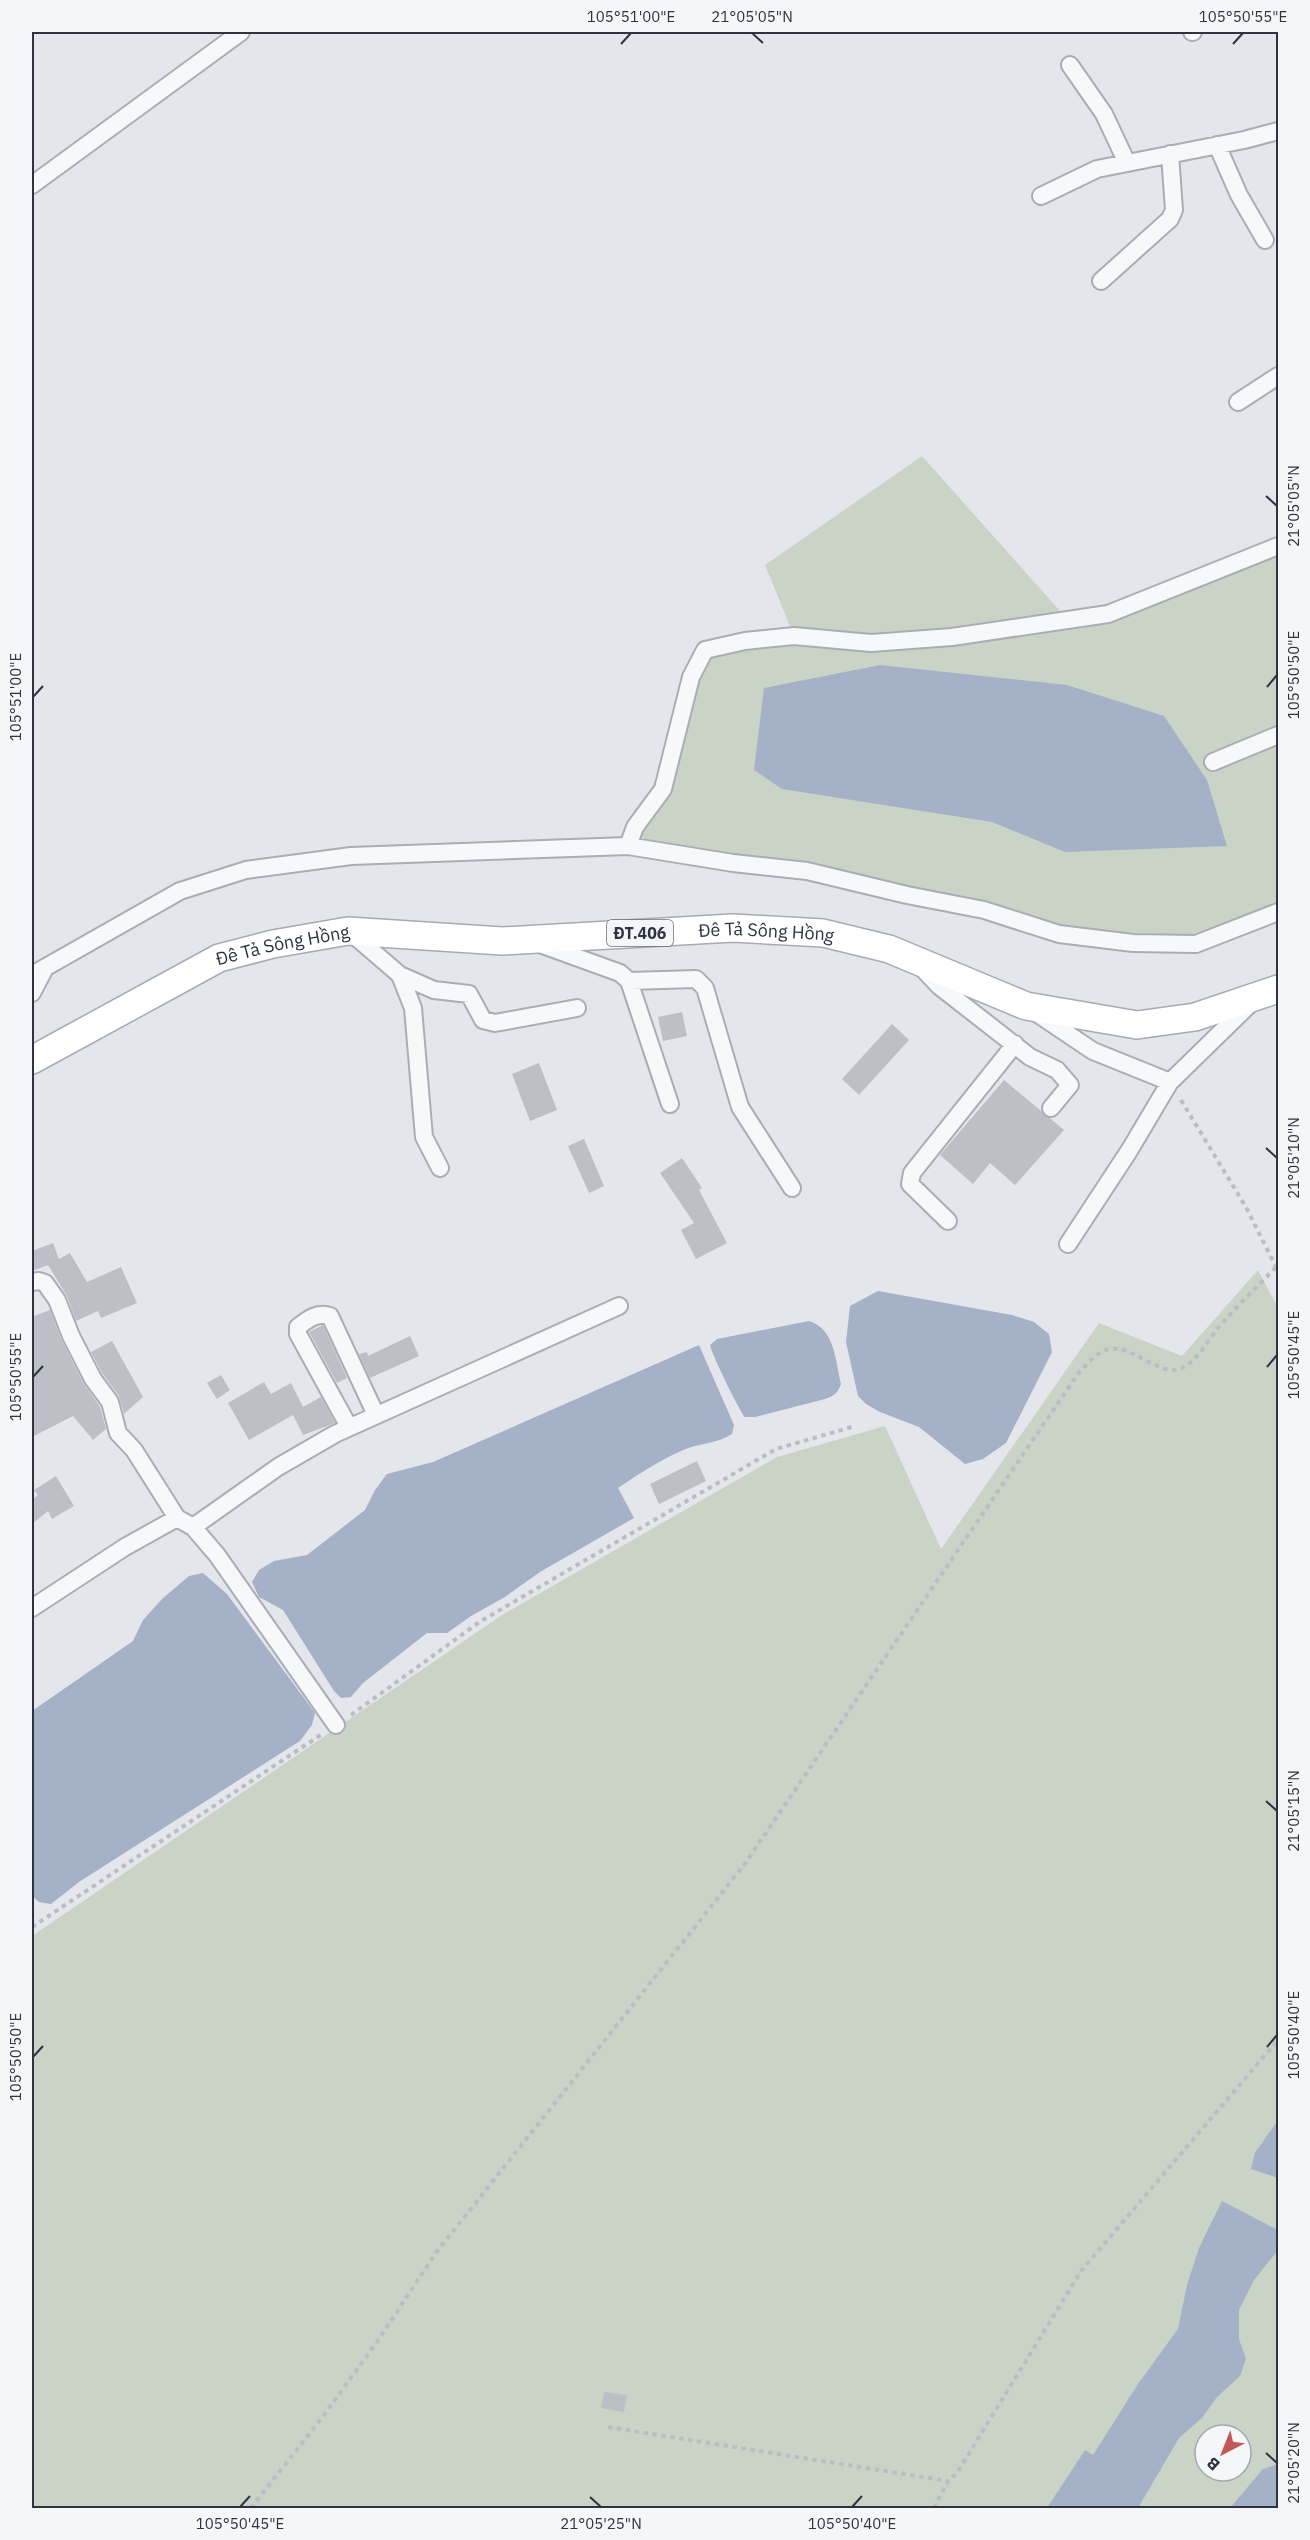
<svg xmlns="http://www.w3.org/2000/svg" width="1310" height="2540" viewBox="0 0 1310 2540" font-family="'IBM Plex Sans',sans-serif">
<rect width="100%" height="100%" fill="#e5e6eb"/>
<path fill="#c9d4c7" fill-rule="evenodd" d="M922 456 1068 620 1278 547V909L1196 944 1133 943 984 910 628 846 663 789 705 650 794 636 765 565Z
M1258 1270 1278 1308V2508H32V1936L502 1615 777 1457 885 1426 941 1549 1099 1323 1182 1356ZM1205 2435H1241V2471H1205Z"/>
<path fill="#a4b1c7" d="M880 665 1067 685 1164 716 1207 780 1227 846 1065 852 992 822 782 789 754 770 764 688Z
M878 1291 1012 1315 1034 1322 1049 1334 1052 1352 1006 1443 983 1459 965 1464 919 1427 880 1412 866 1404 858 1396 846 1342 850 1306Z
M809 1321C835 1329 835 1360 841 1384 838 1393 834 1396 825 1399L755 1417H745C740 1412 711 1353 710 1345L717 1339Z
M699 1345 734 1425 732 1434C717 1444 699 1443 683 1450 660 1460 639 1474 618 1488L634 1518 540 1572 505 1597 471 1616 447 1633H427L363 1683 351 1697 341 1698 334 1691 283 1610 259 1597 252 1582 259 1570 274 1561 307 1555 365 1510 375 1490 387 1474 433 1462Z
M203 1573 227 1594 315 1713 312 1725 300 1741 79 1882 51 1904 39 1902 32 1896V1711L133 1641 143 1620 162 1599 189 1576Z
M1278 2120V2178L1251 2169 1255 2153Z
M1222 2201 1278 2230V2250L1254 2280 1239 2310V2339L1246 2359 1240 2376 1217 2397 1202 2418 1179 2438 1138 2508H1047L1085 2450 1093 2455 1138 2384 1178 2329 1187 2285 1199 2248Z
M1278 2464V2508H1230L1263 2469Z"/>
<path fill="#bdbfc7" d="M682 1012 687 1036 663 1041 658 1017Z
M892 1024 909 1040 859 1095 842 1079Z
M539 1063 557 1110 530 1121 512 1074Z
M1004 1080 1064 1130 1015 1185 990 1163 973 1184 940 1155Z
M584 1139 604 1186 589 1193 568 1146Z
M682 1158 702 1188 699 1190 727 1243 696 1259 681 1230 694 1223 660 1173Z
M53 1243 59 1259 70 1253 87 1282 121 1267 137 1303 101 1318 98 1311 76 1321 67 1296 48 1265 32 1271V1251Z
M50 1310 62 1341 84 1384 100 1407 106 1429 93 1440 73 1416 32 1437V1317Z
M323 1325 347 1378 337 1383 309 1332Z
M410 1336 419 1356 370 1378 359 1354 367 1352 368 1356Z
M112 1341 143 1397 124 1414 119 1396 102 1373 91 1352Z
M221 1375 230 1390 217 1399 207 1383Z
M264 1382 271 1394 291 1383 303 1407 321 1397 335 1423 303 1435 293 1415 249 1440 228 1403Z
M697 1461 706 1481 659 1504 650 1484Z
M56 1476 74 1506 52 1519 48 1511 32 1524V1500L38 1495 34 1490Z
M604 2392 627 2395 624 2412 601 2408Z"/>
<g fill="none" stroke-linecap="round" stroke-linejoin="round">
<defs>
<path id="minor" d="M1192 32H1193
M1070 65 1104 114 1127 163
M1217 145 1239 195 1265 240
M32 185 241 32
M1041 196 1097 169 1244 140 1278 131
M1101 281 1170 219 1174 210 1170 154
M1238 402 1278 376
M1213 762 1278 735
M628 846 635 827 663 789 691 677 705 650 745 641 794 636 871 643 952 637 1108 614 1278 546
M350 932 400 975 413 1008 424 1137 440 1168
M540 944 620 973 629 981 670 1104
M922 968 939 986 1030 1057 1057 1070 1070 1085 1051 1108
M32 975 180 891 246 870 351 856 628 846 733 863 807 871 907 895 984 910 1059 934 1133 943 1196 944 1278 912
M400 975 434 990 469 994 483 1020 495 1023 577 1008
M629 981 696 979 705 988 740 1107 792 1188
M32 993 45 968
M1035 1012 1093 1051 1170 1082
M948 1221 910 1184 912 1173 1015 1044
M1068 1244 1129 1151 1170 1082 1252 1002
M32 1282 39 1281 45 1283 57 1300 71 1336 93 1379 110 1402 118 1433 134 1450 177 1518 193 1527 217 1555 336 1725
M349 1427 298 1334V1327C308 1319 317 1312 330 1316L376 1415
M193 1527 278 1467 335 1434 619 1306
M32 1608 125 1547 177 1518"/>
<g id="primary">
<path id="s1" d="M32 1060 219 958 273 944 348 931 502 941 733 928 823 933 889 949 1026 1006 1137 1025 1195 1017 1278 989"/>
</g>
</defs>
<use href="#minor" stroke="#aaadb5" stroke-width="20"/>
<use href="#primary" stroke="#a5aab5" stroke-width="30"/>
<path stroke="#bbbdc3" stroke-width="4" stroke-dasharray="4.5 4.5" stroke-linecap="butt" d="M1181 1100 1247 1209 1278 1271
M351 1715 481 1621 776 1449 855 1426
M32 1927 322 1734
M608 2427 948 2481
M251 2508 321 2419 377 2342 435 2254 744 1865 1077 1375C1085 1366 1096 1352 1109 1349 1134 1345 1160 1378 1182 1368 1197 1361 1208 1340 1219 1327 1237 1306 1257 1287 1276 1267
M934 2508 948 2481 957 2473 1081 2271 1278 2040"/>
<use href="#minor" stroke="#f7f8fa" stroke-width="16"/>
<use href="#primary" stroke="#fff" stroke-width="27"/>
</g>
<path fill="none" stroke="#2e3342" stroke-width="2" d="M752 33 763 43M621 44 631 33M1233 44 1243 33M1266 496 1277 506M1267 687 1277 675M33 697 43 686M1266 1148 1277 1158M1267 1367 1277 1355M33 1377 43 1366M1266 1801 1277 1811M1267 2047 1277 2035M33 2057 43 2046M1266 2453 1277 2463M590 2497 601 2507M240 2507 250 2496M852 2507 862 2496"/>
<g text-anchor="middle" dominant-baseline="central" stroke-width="6" stroke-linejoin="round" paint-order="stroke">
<rect fill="#f4f6f8" stroke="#696e79" stroke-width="1.5" x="607" y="920" width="66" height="26" rx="4.5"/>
<g font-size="16" font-weight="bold" fill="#2e3342">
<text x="640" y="933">ĐT.406</text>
</g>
<g font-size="18" fill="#2e3342" stroke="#f4f6f8">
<text stroke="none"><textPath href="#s1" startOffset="764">Đê Tả Sông Hồng</textPath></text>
<text stroke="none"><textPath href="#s1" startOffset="278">Đê Tả Sông Hồng</textPath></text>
</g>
</g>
<rect width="1310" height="2540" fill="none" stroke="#f4f6f8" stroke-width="66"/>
<g transform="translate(1223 2453) rotate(222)"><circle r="28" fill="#f4f6f8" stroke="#a5a8af" stroke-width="1.5"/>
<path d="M0-4.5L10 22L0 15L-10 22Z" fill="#c1595b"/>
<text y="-9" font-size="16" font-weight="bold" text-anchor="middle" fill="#2e3342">B</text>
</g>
<rect x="33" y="33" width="1244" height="2474" fill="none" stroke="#2e3342" stroke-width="2"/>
<g font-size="15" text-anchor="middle" fill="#2e3342">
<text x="631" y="22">105°51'00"E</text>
<text x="752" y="22">21°05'05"N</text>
<text x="1243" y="22">105°50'55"E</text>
<text transform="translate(1294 506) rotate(-90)" y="5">21°05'05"N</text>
<text transform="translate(1294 675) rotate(-90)" y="5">105°50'50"E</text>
<text transform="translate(16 697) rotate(-90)" y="5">105°51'00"E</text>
<text transform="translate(1294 1158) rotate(-90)" y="5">21°05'10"N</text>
<text transform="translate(1294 1355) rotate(-90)" y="5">105°50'45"E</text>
<text transform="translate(16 1377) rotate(-90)" y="5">105°50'55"E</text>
<text transform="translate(1294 1811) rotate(-90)" y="5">21°05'15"N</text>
<text transform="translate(1294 2035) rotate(-90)" y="5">105°50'40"E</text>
<text transform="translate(16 2057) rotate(-90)" y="5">105°50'50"E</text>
<text transform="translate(1294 2463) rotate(-90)" y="5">21°05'20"N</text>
<text x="240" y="2529">105°50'45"E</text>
<text x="601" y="2529">21°05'25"N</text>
<text x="852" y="2529">105°50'40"E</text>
</g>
</svg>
